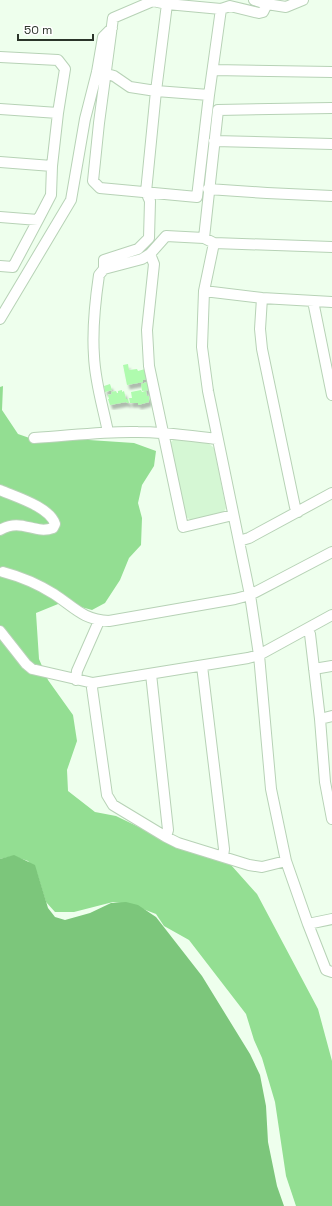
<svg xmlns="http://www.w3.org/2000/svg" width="332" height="1206" viewBox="0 0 332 1206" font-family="'Space Grotesk',sans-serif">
<defs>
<filter id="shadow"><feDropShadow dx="2.5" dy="4.5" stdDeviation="1" flood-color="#0004"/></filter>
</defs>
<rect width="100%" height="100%" fill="#eeffed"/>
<path fill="#d5f7d4" d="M174 439 208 443 214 448 226 508 222 515 192 521 185 516 169 444Z"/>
<path fill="#93de92" d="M3 386 2 410 18 434 41 442 59 438 134 443 156 451 154 466 142 485 138 503 142 518 141 545 129 558 120 580 105 603 92 610 63 602 36 613 39 659 48 680 73 715 77 741 67 770 68 791 95 812 116 816 178 846 216 856 231 865 257 894 318 1009 332 1061V1206H296L286 1176 275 1102 262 1058 254 1040 246 1014 189 940 164 926 156 914 130 904 113 902 74 912H55L46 902 37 873 28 861 13 856 0 859V387Z"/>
<path fill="#7cc67b" d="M14 855 35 865 48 908 55 917 65 920 90 913 111 903 126 902 138 905 156 917 202 976 250 1054 260 1075 266 1106 268 1142 277 1186 284 1206H0V859Z"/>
<path fill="#affbae" filter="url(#shadow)" d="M128 364 129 370 137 369 138 371 145 369 147 379 143 380V382L127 385 123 365Z
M147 382 149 390 142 391 141 384Z
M110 384 112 390 105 392 104 386Z
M122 390V392L124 391 126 399H128L129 403H127L126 402 110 405 108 399H109L108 395 112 394 111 392 116 391 117 393H118V391Z
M141 390 142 392 146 391 147 396H149V402L138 405V403H130L129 398H132L131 392Z"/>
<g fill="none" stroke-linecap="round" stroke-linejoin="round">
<defs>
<path id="minor" d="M254 0 267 4
M221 9 230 6 259 13 263 12 267 4 286 7 303 0
M0 57 58 60 65 69 58 113
M213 70 332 72
M107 74 114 76 130 87 156 91 209 95 197 197 100 188 93 181 99 123 113 18 153 1 167 4 221 9 209 95
M0 109 58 113 52 166
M214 141 332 144
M0 162 52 166 51 195 38 220 0 217
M208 189 267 193 332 196
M204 238 218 110 332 108
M214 243 204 291 202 347 208 391 250 595 259 655 271 789 286 861 308 924 326 970 332 972
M150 254 154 264 147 330 149 366 183 527 233 515
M0 266 13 267 38 220
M104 269 142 259 150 254 166 236 204 238 214 243 332 247
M204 291 262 298 332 302
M262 298 260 329 262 349 295 507 298 512
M314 301V306L332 395
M0 319 71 200 85 119 97 72 103 37 112 28
M108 432C103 407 95 382 94 356 92 329 95 302 99 275L104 269V260L138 249 149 238 150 201 146 192 156 91 167 4
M34 438C69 436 103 431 138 432 164 432 191 436 217 439
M0 490C16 497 50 507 55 524L53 528C34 535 22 517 0 530
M239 541 249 538 332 493
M3 572C22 577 38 584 54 594 74 607 83 620 109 621L235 599 250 595 332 552
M307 629 310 634 320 719 325 782 332 819
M0 631 26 664 32 669 93 683 248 658 259 655 332 615
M202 666 224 849 223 857
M314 669 332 666
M151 674 168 830 166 837
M76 680 77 671 99 621
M93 683 92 688 107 795 113 805 166 837 178 843 249 865 262 867 286 861
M320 719 332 716
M308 924 332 919"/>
</defs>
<use href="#minor" stroke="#b7d2b6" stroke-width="12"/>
<use href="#minor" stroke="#fff" stroke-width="10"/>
</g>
<path d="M18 34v6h75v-6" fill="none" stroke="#2b352a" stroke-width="2"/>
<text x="24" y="34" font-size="12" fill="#2b352a" stroke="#ffffff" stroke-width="3" paint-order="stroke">50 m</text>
</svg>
